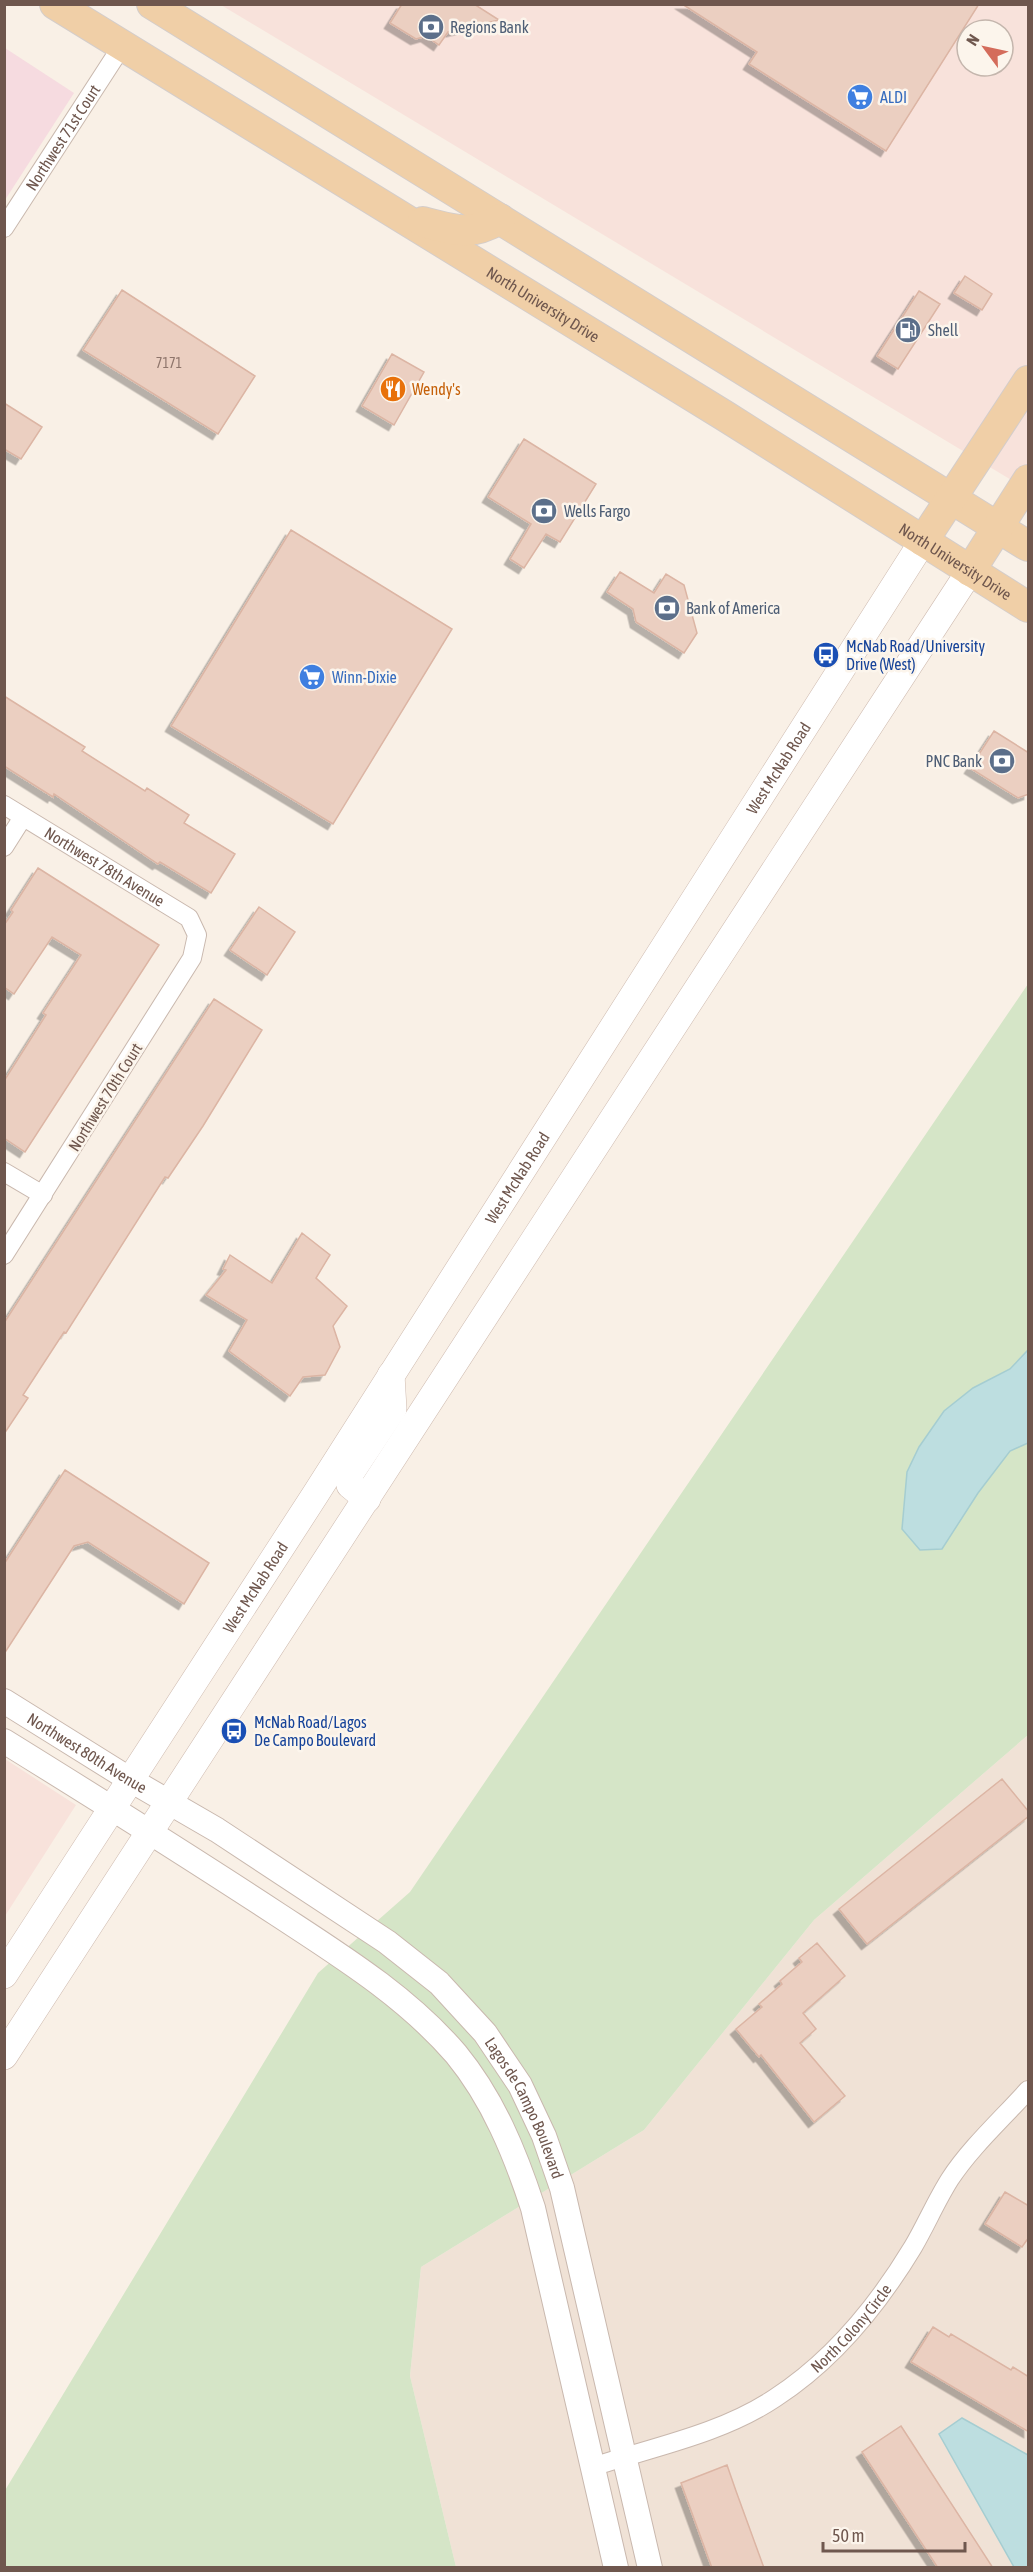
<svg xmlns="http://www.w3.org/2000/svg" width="1033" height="2572" viewBox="0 0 1033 2572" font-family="'Asap Condensed',sans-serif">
<defs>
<filter id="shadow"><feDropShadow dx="-5.5" dy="5.5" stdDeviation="0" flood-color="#0004"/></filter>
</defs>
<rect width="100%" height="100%" fill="#f9f0e6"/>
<path fill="#f0e2d6" d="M1028 1735V2567H456L410 2376 421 2267 644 2130 814 1920Z"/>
<path fill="#f8e2db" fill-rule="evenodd" d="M221 5H1028V490ZM967 30H1003V66H967Z
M5 1759 76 1805 5 1916Z"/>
<path fill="#f6dbe0" d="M5 48 74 93 5 200Z"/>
<path fill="#d5e5c7" d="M1028 984V1735L814 1920 644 2130 421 2267 410 2376 456 2567H5L4 2492 318 1973 410 1892Z"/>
<path fill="#bddee0" stroke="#a5cdd1" stroke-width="1.5" d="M1028 1350V1443L1010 1451 978 1493 942 1549 920 1550 902 1529 907 1472 919 1447 944 1411 973 1388 1010 1369Z
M962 2418 1028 2455V2567H1014L939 2434Z"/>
<path fill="#ebcfc1" stroke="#dcb5a4" stroke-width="1.5" filter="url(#shadow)" d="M402 4H474L499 20 448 32 439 45 426 36 416 39 390 23Z
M682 4H979L886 151 749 64 757 52Z
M965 276 992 294 982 310 954 293Z
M122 290 255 376 218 434 83 350Z
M919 291 940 304 898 369 877 356Z
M392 354 424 372 394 425 362 406Z
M4 403 42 427 21 459 4 449Z
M524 439 596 484 560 542 546 534 524 568 510 559 531 524 488 497Z
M291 530 452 629 333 824 171 726Z
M620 572 654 593 666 574 684 585 697 633 684 653 636 622 633 609 607 592Z
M4 696 85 747 82 751 145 791 147 788 189 815 184 823 235 854 211 893 160 862 158 864 54 794 53 797 4 766Z
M994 731 1029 753V794L1018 798 970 768Z
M38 868 159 945 25 1152 4 1138V1081L46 1015 43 1013 81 955 52 937 14 994 4 987V925L13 912 11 910Z
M259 907 295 932 267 975 230 950Z
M214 999 262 1030 203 1126 168 1178 165 1177 66 1333 64 1332 23 1395 28 1398 4 1434V1323Z
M302 1233 330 1255 316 1278 347 1306 333 1326 340 1347 325 1375 303 1377 290 1396 229 1351 247 1320 206 1295 226 1270 223 1269 230 1255 272 1283Z
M65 1470 209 1563 184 1604 88 1542 74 1546 4 1654V1564Z
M1002 1779 1029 1812V1816L867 1944 839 1909Z
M817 1943 845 1976 803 2013 816 2029 800 2043 845 2096 814 2122 761 2055 759 2057 736 2029 762 2007 759 2004 782 1984 780 1981 802 1962 799 1958Z
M1005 2192 1029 2206V2237L1022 2247 985 2224Z
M933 2327 949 2337 951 2334 1011 2370 1013 2367 1029 2377V2432L911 2362Z
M901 2426 993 2568H938L862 2452Z
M727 2465 736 2491 764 2568H712L681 2483Z"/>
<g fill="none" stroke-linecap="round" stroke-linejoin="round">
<defs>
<g id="minor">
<path id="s1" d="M4 228 122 46"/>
<path id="s2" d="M4 805 189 918 197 935 192 958 4 1255"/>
<path d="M4 847 23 817"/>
<path d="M4 1172 43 1195"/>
<path id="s3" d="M592 2467C653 2447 721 2434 775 2398 832 2361 878 2305 913 2247 926 2225 936 2201 950 2179 971 2147 1002 2119 1028 2090"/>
</g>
<g id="tertiary">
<path id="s4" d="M4 1701 129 1779 217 1830 387 1942 439 1983 485 2033 520 2085 544 2136 562 2188 650 2568"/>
<path d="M4 1741C96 1798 187 1855 277 1914 341 1956 406 1996 456 2054 493 2099 515 2153 533 2208L616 2568"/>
</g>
<g id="secondary">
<path d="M367 1499 350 1485 349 1475 393 1409 391 1375"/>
<path id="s5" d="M4 1975 315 1495 923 541"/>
<path d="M4 2056C324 1559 648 1066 970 571"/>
</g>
<g id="primary">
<path id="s6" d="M55 4 725 416 1028 607"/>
<path d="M152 4 1028 546"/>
<path d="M423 222C455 230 469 237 500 219"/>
<path d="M923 541 1028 381"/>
<path d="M970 571 1028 480"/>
</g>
</defs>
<use href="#minor" stroke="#c9b8ae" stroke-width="20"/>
<use href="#tertiary" stroke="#c9b8ae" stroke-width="26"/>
<use href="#secondary" stroke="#cebaaf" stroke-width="28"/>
<use href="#primary" stroke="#d4cdca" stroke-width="32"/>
<use href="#minor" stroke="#fff" stroke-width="18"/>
<use href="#tertiary" stroke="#fff" stroke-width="24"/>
<use href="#secondary" stroke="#fff" stroke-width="27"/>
<use href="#primary" stroke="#f0cfa7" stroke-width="30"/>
</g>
<defs>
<symbol id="bank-disc" viewBox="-11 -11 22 22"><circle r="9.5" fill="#5c6f8a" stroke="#fcf5ec"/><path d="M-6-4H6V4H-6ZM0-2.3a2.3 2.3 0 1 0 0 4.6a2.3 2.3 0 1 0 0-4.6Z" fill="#fff"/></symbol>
<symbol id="supermarket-disc" viewBox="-11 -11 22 22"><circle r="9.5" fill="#3f7fe0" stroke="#fcf5ec"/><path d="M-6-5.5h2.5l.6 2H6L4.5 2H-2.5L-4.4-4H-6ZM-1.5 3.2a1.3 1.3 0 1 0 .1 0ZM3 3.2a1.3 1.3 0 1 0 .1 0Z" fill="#fff"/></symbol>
<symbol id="fuel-disc" viewBox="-11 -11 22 22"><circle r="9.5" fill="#5c6f8a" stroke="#fcf5ec"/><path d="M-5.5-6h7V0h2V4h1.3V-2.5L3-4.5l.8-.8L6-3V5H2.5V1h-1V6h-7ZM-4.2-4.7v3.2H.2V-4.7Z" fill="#fff"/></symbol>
<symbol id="restaurant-disc" viewBox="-11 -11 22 22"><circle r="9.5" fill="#e8710a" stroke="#fcf5ec"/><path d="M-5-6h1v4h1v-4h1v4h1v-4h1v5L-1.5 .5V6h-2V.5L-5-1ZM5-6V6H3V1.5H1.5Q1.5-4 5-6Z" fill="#fff"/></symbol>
<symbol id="bus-disc" viewBox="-11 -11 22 22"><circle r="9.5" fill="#1a4fb4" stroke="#fcf5ec"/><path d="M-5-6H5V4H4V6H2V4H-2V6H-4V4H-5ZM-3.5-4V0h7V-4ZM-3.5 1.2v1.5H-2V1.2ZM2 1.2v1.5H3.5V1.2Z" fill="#fff"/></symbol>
</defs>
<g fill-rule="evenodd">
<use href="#bank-disc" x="416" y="12" width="30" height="30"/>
<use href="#supermarket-disc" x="845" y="82" width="30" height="30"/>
<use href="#fuel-disc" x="893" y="315" width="30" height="30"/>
<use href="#restaurant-disc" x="378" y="374" width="30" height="30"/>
<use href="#bank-disc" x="529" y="496" width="30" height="30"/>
<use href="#bank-disc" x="652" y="593" width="30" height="30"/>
<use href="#bus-disc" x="811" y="640" width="30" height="30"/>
<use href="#supermarket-disc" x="297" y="662" width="30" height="30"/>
<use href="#bank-disc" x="987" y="746" width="30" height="30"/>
<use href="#bus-disc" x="219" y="1716" width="30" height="30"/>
</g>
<g text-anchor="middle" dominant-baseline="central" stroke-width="5" stroke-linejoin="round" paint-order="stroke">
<g font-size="14" fill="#8e756b">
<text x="169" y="363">7171</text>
</g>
<g font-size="16" fill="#4e5e75" stroke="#fcf5ec" text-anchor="start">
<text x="450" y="27">Regions Bank</text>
<text x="928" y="330">Shell</text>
<text x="564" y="511">Wells Fargo</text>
<text x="686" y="608">Bank of America</text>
<text x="982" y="761" text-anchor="end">PNC Bank</text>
</g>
<g font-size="16" fill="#366cbe" stroke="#fcf5ec" text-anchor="start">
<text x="880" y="97">ALDI</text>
<text x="332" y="677">Winn-Dixie</text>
</g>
<g font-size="16" fill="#6f574e" stroke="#fcf5ec">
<text stroke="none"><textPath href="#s1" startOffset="108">Northwest 71st Court</textPath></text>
<text stroke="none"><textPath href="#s6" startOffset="573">North University Drive</textPath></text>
<text stroke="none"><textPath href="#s6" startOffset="1059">North University Drive</textPath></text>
<text stroke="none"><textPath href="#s5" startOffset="1434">West McNab Road</textPath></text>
<text stroke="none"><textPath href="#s2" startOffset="118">Northwest 78th Avenue</textPath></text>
<text transform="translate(105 1097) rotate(-58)">Northwest 70th Court</text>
<text stroke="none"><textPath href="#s5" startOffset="948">West McNab Road</textPath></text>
<text stroke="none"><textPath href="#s5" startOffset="462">West McNab Road</textPath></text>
<text stroke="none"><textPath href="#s4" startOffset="98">Northwest 80th Avenue</textPath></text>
<text stroke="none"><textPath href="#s4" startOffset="672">Lagos de Campo Boulevard</textPath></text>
<text stroke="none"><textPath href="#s3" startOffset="300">North Colony Circle</textPath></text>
</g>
<g font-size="16" fill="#c56008" stroke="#fcf5ec" text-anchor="start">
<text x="412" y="389">Wendy's</text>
</g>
<g font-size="16" fill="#164399" stroke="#fcf5ec" text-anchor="start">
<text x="846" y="646">McNab Road/University<tspan x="846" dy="18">Drive (West)</tspan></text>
<text x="254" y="1722">McNab Road/Lagos<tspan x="254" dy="18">De Campo Boulevard</tspan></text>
</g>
</g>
<rect width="1033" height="2572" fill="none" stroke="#6f574e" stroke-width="12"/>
<g transform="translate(985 48) rotate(303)"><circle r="28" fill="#fcf5ec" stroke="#c4b6ad" stroke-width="1.5"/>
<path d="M0-4.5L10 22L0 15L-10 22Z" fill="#d46c5b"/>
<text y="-9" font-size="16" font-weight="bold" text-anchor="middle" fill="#6f574e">N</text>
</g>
<path d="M823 2542v9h142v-9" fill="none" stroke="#6f574e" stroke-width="3"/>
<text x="832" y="2542" font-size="18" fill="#6f574e" stroke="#fcf5ec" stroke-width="4.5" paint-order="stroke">50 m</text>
</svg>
